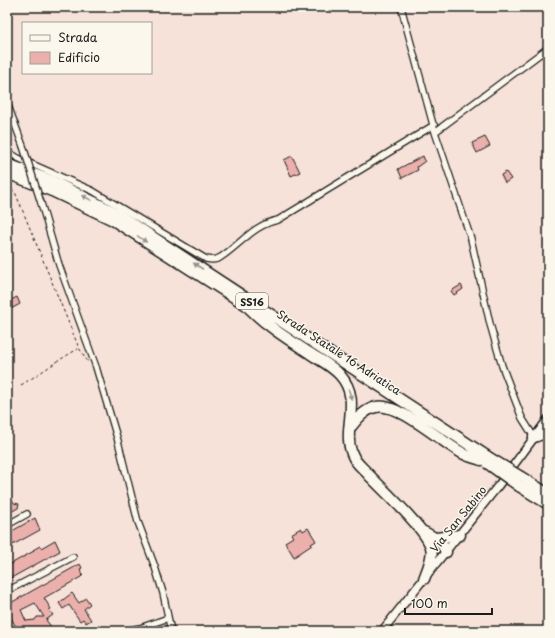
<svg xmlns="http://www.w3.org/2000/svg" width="555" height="638" viewBox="0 0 555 638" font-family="'Playpen Sans',sans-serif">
<rect width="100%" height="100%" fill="#f6e2d9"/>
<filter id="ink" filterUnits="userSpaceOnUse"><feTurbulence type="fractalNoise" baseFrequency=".025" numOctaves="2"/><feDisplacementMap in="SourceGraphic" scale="8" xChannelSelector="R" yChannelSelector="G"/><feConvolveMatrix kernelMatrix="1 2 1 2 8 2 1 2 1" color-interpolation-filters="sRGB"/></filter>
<g filter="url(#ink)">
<path fill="#ebb0ac" stroke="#1c1c1c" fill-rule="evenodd" d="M485 137 490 146 477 153 472 143Z
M292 156 300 172 291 176 284 160Z
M423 156 425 161 417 167 418 170 402 178 398 169Z
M506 172 511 179 505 183 501 175Z
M461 285 463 289 454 295 451 291Z
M17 297 20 304 9 310 7 302Z
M11 499 14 503 19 504 18 508 7 514V501Z
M35 518 40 530 7 548V534Z
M301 528 303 531 308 528 316 541 311 544 312 545 294 557 285 542 293 537 291 534Z
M55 540 60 551 11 578 7 566 34 551 33 550 40 546 41 548Z
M80 564 82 568 80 569 83 575 81 577 44 598 51 609 49 610 53 615 46 620 52 628 30 627 32 631H18L7 610V605ZM35 603 44 617H37L35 620 26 621 21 610Z
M72 593 79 603 86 598 90 604 84 609 91 620 86 623 83 619 80 621 69 605 63 609 59 603Z"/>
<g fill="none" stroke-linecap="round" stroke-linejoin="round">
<defs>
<path id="street" d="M401 7 435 132 471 239 490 324 502 366 522 418 534 437
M7 103 23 146
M435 132 548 48
M7 151 18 158 93 191 206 259C211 260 217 260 221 257 241 244 253 225 278 220L434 125
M41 203 59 265 96 367 118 441 138 522 155 567 163 593 171 631
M7 525 27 514
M7 591 73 557
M123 631 140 628 168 618"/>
<path id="secondary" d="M382 631 498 486 548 419"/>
<path id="highway" d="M7 164 52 181 116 213 488 457
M7 173 52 191 113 220 248 306
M248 307C267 326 288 339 311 354 320 360 332 366 340 375 364 402 339 431 354 458 357 464 364 469 368 474 383 490 425 528 431 547 434 557 427 570 424 579
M350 428C357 419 364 410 376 407 399 402 442 443 464 454 469 457 476 458 481 460
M534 437 548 432
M521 477 548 494
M519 486 548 504
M422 531C432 536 441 540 446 552
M436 538 460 535"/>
</defs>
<use href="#street" stroke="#1c1c1c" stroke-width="8"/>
<use href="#secondary" stroke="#1c1c1c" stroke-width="10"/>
<use href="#highway" stroke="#1c1c1c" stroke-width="13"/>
<path stroke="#1c1c1c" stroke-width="1" stroke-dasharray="3 3" stroke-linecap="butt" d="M7 185 15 192 79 348 88 362
M21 385C41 373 58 360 78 349
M7 489 8 490"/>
<use href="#street" stroke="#fbf7ec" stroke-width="5.5"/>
<use href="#secondary" stroke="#fbf7ec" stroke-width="7"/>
<use href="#highway" stroke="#fbf7ec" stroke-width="10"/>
<defs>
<path id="street-bridge" d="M23 146 41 203"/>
<path id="highway-bridge" d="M488 457 521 477
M487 463 519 486"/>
</defs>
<use href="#street-bridge" stroke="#1c1c1c" stroke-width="8" stroke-linecap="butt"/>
<use href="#highway-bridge" stroke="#1c1c1c" stroke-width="13" stroke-linecap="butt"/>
<use href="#street-bridge" stroke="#fbf7ec" stroke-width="5.5"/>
<use href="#highway-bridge" stroke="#fbf7ec" stroke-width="10"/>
</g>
<defs><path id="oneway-solid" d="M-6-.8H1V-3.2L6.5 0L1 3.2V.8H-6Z"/></defs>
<g fill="#97948e">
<use href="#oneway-solid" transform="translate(87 198) rotate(-153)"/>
<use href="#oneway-solid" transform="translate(142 239) rotate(34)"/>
<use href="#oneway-solid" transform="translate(198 266) rotate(-147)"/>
<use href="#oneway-solid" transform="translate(350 394) rotate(74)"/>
</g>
</g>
<g text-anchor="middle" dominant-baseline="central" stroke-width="3" stroke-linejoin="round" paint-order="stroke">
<rect fill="#fbf7ec" stroke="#5f5e5a" stroke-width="1" x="236" y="293" width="32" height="16" rx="3"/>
<g font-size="10" font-weight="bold" fill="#1c1c1c">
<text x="252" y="301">SS16</text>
</g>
<g font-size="11" fill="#1c1c1c" stroke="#fbf7ec">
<text transform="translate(339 352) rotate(33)">Strada Statale 16 Adriatica</text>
<text transform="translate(458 519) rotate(-51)">Via San Sabino</text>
</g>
</g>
<rect width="555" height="638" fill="none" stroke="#fbf7ec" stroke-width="24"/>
<rect x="12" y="12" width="531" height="614" fill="none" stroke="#1c1c1c" stroke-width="1.5" filter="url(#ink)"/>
<rect x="22" y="22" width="130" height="52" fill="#fbf7ec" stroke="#a29f99"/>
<rect x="30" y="35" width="20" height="6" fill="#fbf7ec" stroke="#a29f99"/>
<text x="58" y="42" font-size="12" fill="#1c1c1c">Strada</text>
<rect x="30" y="52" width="20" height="12" fill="#ebb0ac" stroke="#a29f99"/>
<text x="58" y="62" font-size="12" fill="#1c1c1c">Edificio</text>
<path d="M405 608v6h87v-6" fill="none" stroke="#1c1c1c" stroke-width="2"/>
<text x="411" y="608" font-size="12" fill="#1c1c1c" stroke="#fbf7ec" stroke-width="3" paint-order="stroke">100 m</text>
</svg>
